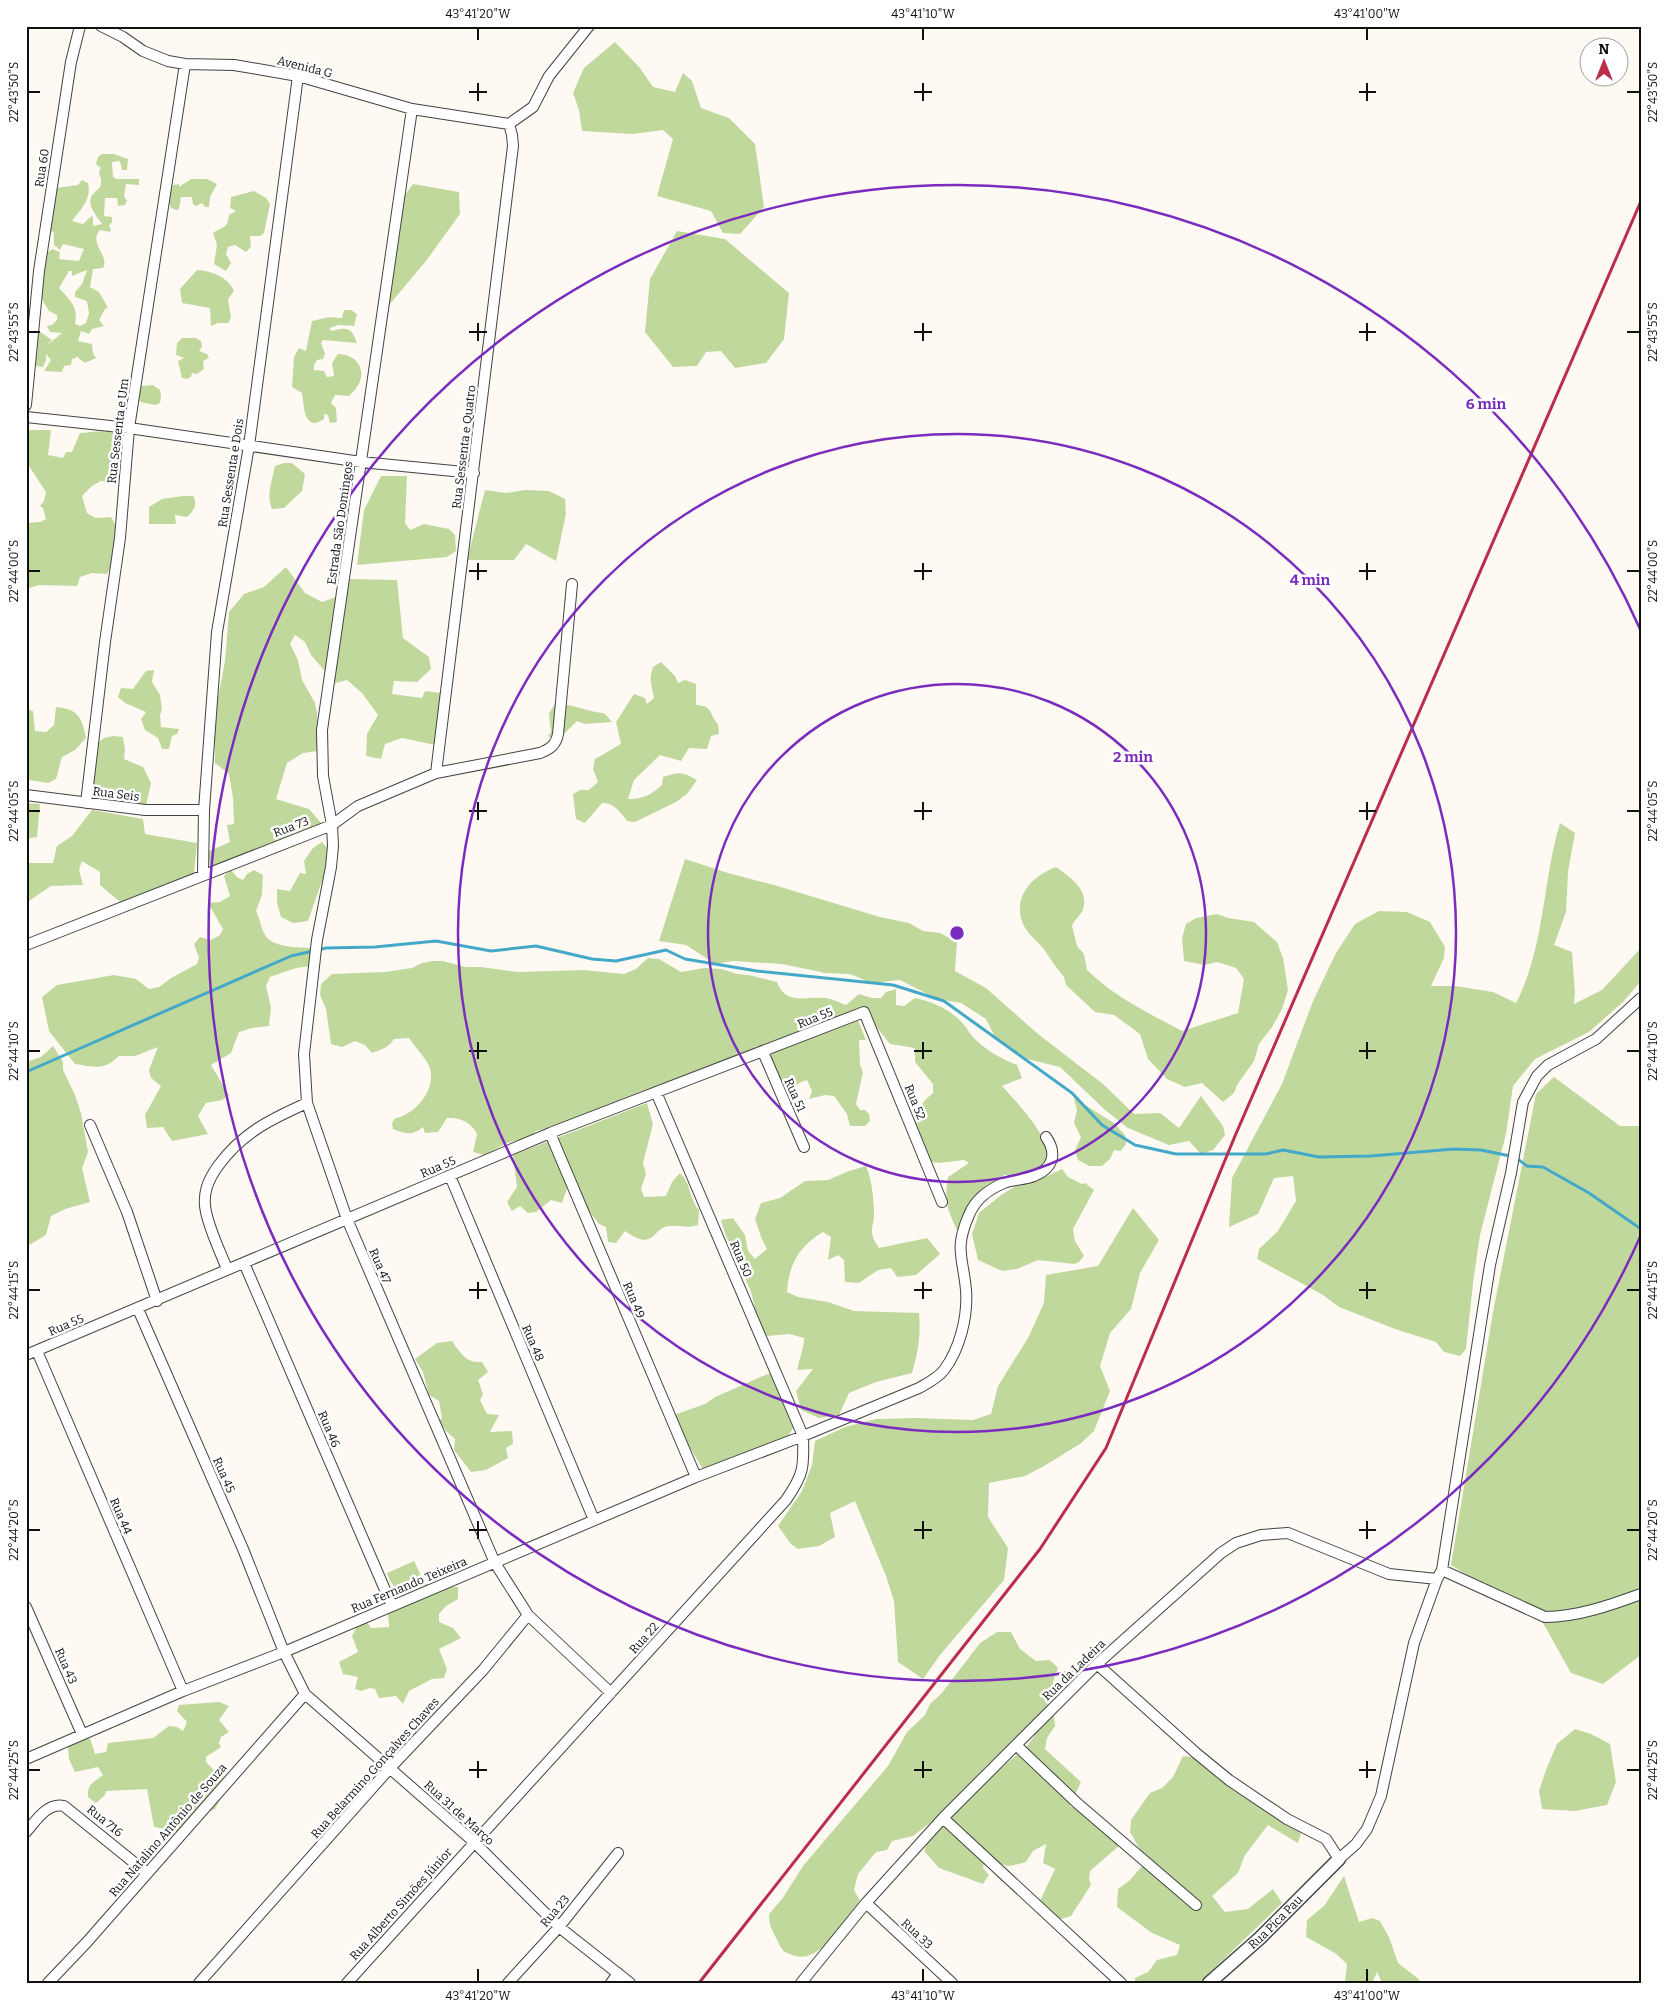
<svg xmlns="http://www.w3.org/2000/svg" width="1667" height="2009" viewBox="0 0 1667 2009" font-family="Bitter,serif">
<rect width="100%" height="100%" fill="#fefaf3"/>
<path fill="#c1d89d" fill-rule="evenodd" d="M615 42 640 68 653 87 675 92 683 73 692 81 701 108 729 118 755 144 764 207 740 234 723 233 711 211 657 196 673 139 663 130 633 134 582 131 579 110 573 93 584 68Z
M102 154H114L128 159 127 170H122L120 161 112 162 113 177 117 179H139V185L126 184 124 196 127 201 125 205 118 206 117 198H105L104 216 112 217V222L109 226 111 229 110 232 100 230C88 244 110 255 103 268L93 269 90 287 99 292 108 308 105 309 99 320 104 326 92 329 89 334 81 331 78 341 92 344 93 353 96 358 85 363 76 356V358L72 359 71 365 64 366 62 372 44 371 51 360 46 354V360L43 367 36 366 31 362 33 327 52 340 45 347 62 333 50 332 47 326 52 325 57 320V315L49 311 40 296 44 255 52 249 60 252 59 259 79 261 84 249 63 244 60 250 54 245V233L48 228 56 188 78 185 82 180 88 183C92 199 81 209 72 221L83 224 89 218 93 216V226L102 224C96 216 84 202 94 193 98 189 101 188 101 183 102 179 99 175 99 171L101 168 96 164 98 157ZM87 270 82 284 75 292V297L87 301 89 313 86 323 80 326 75 324C79 307 69 299 59 288L69 271H72V276Z
M191 179H207L217 184 210 197 209 207H205L202 203 196 206 193 204 192 197H181L179 209 176 210 171 208 169 202 173 185 179 184V187Z
M413 184 459 192 460 214 426 261 389 305 402 199Z
M254 191 266 198 270 204 264 233 260 236H250L251 247 246 252 235 245 228 247 226 254 231 263 226 271 214 264 217 245 213 233C223 226 227 230 229 215L236 211 230 208 231 197Z
M677 231 725 239 789 293 784 339 766 363 735 368 721 351 706 352 697 366 673 367 645 332 650 279Z
M197 270C212 271 228 277 234 291L228 299 231 318 228 323H218L211 326 210 308 182 303 180 289Z
M344 310H351L357 314 354 326 338 325 330 328 331 331C345 328 351 325 357 343L323 340 321 343 325 354 323 359 317 360 314 365V370L324 371 327 377 334 376 332 363 338 354C357 354 368 371 357 387 355 391 351 393 349 396L335 395 331 403 336 408 337 422 330 423 328 415 324 414V419C304 433 304 406 302 393L292 387 294 357 299 348 306 351 312 321 329 317 342 318Z
M182 338H196L201 341 202 347 199 351 207 354 209 358 203 361 204 369 197 374 192 373 191 377 187 379 182 378 178 361 184 358 176 355 177 343Z
M153 385 160 390 161 397 160 403 155 405 140 402 139 394 141 386Z
M29 430H51L48 455 63 458 66 452H72L80 433C89 433 102 430 111 432 127 435 123 466 123 478L118 482 101 481 92 486 82 496 87 513 96 518 111 517 118 530 111 566 107 574 92 573 80 577 77 586 39 585 26 589V523L40 522 46 519 43 508 40 506 44 501 46 492 29 466 26 465V448Z
M284 463H292L305 474 302 491 284 508 272 509C266 495 272 481 275 466Z
M381 476H407L405 523 410 530 424 524 449 529 455 535 456 551 447 557 357 565 364 510Z
M485 490 506 493 525 490 549 491 565 499 566 514 556 561 526 544 514 560H467Z
M183 496H193C198 504 194 511 187 517L175 515 176 524H149V507L162 499Z
M286 567 305 593 322 602 336 597 348 579 397 580 403 638 429 657 431 669 417 682 394 681 392 694 422 698 425 691 442 693 435 745 402 738 385 744 381 759 366 756 367 734 378 715 362 693 347 680 335 683 311 655 305 642 295 635 290 644 298 660 302 680 315 703 317 713 318 751 303 753 287 763 276 799 309 809 322 824 211 868 207 852 230 842 227 825 234 824 233 798 229 774 215 763V714L225 661 229 612 244 594 264 587Z
M661 662 675 676 678 683 685 680 696 684V705C714 706 708 713 718 724L719 734 711 736 707 749 689 748 681 761 660 755 634 780 628 799C642 800 652 794 662 785L663 777C679 771 683 772 697 780L687 794 676 802 635 822 627 821C621 813 614 802 602 803L585 823 576 819 573 794 580 790H589L598 782 593 769 595 759 621 744 616 722 634 694 645 698 647 704 654 698C652 684 648 681 653 667Z
M154 670 152 682 160 695 162 710 160 715 161 727 179 729 177 734 172 736 169 749H162L158 738 145 730 141 719 146 712 125 703 118 697 121 688 133 689 146 671Z
M555 704C571 703 587 712 604 713L612 722 585 724 577 721 557 741 548 736 551 732 549 713Z
M56 707C78 709 82 717 86 738L75 750 62 757 56 779 48 783 29 780 26 777V709L33 711 35 731 46 732 54 725Z
M113 736 123 737 125 750 124 759 143 767 151 783 146 806 91 797 94 746 104 738Z
M26 803 40 804 37 837 26 839Z
M92 810 143 819 145 834 197 843 194 873 120 902 100 885V872L82 861 79 870 83 885 51 886 26 903V863H53L57 846 72 836Z
M1560 823 1575 833 1568 872 1566 912 1554 945 1572 952 1575 992 1574 1004 1602 990 1641 948V981L1623 1002 1589 1032 1535 1059 1513 1086 1506 1134 1480 1235 1473 1283 1466 1349 1460 1356 1444 1352 1436 1342 1395 1329 1339 1307 1323 1295 1257 1259 1259 1249 1278 1231 1296 1201 1293 1176 1274 1178 1258 1214 1229 1227 1232 1178 1282 1084 1313 1001 1336 953 1355 924 1379 911 1407 912 1430 922 1445 947 1444 958 1431 986H1455L1493 992 1516 1003C1545 947 1542 883 1560 823Z
M322 842 328 849 323 878 308 921 293 923 281 917 277 903V889L290 891 300 873 306 874 304 861 313 848Z
M685 859 728 873 774 885 880 917 909 923 923 931 940 933 957 942 955 971 986 988 1038 1034 1103 1084 1134 1114 1160 1113 1179 1128 1201 1096 1223 1126 1225 1135 1213 1150 1201 1154 1189 1141 1169 1145 1128 1128 1104 1109 1060 1067 1023 1058 996 1039 986 1019 961 1003 937 999 900 980 871 983 850 974 825 973 782 964 733 961 715 964 686 945 659 941Z
M1056 867C1068 876 1090 889 1083 909 1082 914 1074 920 1072 926L1077 946 1084 954 1087 970C1113 996 1150 1014 1182 1031L1238 1013 1244 979 1236 968 1217 962 1205 965 1184 961 1182 938 1186 924 1196 918 1217 914 1228 918 1254 922 1277 942 1283 958 1288 990 1282 1009 1272 1027 1259 1044 1254 1061 1237 1085 1234 1093 1223 1102 1202 1083 1185 1087 1167 1079 1148 1059 1140 1034 1114 1015 1095 1012 1066 985 1064 977C1056 968 1050 958 1043 948 1037 941 1027 933 1023 924 1012 897 1032 876 1056 867Z
M231 870 237 877 243 880 247 874 254 870 263 875 262 895 256 911C260 919 261 928 265 935 273 948 297 947 311 948L310 966 296 968 270 977 266 986 271 1007 269 1026 252 1028 239 1032 231 1053 211 1065 229 1095 222 1100 206 1103 198 1116 208 1134 172 1141 163 1127 147 1128 145 1115 161 1086 151 1078 149 1070 158 1047 135 1056H119C104 1071 95 1067 75 1064L49 1031 42 997 57 985 114 975 136 979 149 989 159 987 171 978 197 964 199 958 194 944 200 937 211 940 220 935 223 929 208 903 220 902 230 896 224 876Z
M648 958 659 959 681 972 704 968 722 969 737 974 749 975 777 982C786 1006 806 996 826 998 833 999 840 1003 846 1005L859 994 872 998H881L886 992 896 989V1005L904 1006 915 998C934 1002 952 1010 965 1026 968 1029 969 1033 972 1036 984 1049 1001 1059 1017 1065L1022 1078 1002 1086C1029 1116 1087 1175 1004 1175L1000 1179 986 1185 957 1230C947 1209 944 1200 948 1177L969 1163 964 1160 939 1163 926 1161 912 1119 925 1100 933 1093V1084L915 1062V1048L890 1044 871 1020 868 1009 861 1007 855 1013 866 1040H859L860 1064 863 1073 856 1104 860 1110H865L869 1114 870 1121 865 1126H850L847 1114 834 1096 825 1095 809 1099 812 1091 807 1080C798 1082 793 1089 785 1091L765 1048 757 1046 746 1053 669 1082 641 1091 559 1125 536 1131 530 1137 507 1143 484 1155 473 1152 477 1134C471 1122 460 1117 447 1118L438 1132 425 1133 423 1127C412 1136 405 1134 393 1129L392 1123 395 1118C415 1115 438 1088 429 1066 424 1055 415 1048 409 1038L394 1039C389 1047 381 1050 372 1053L365 1045 355 1041 342 1047 331 1044 326 1009 320 995 321 984 332 974 385 972 412 968 422 963 433 961H443L465 967H481L518 972 583 970 624 974 636 969Z
M53 1046 63 1062V1070L75 1095 81 1113 88 1152 82 1168 90 1202 65 1209 51 1216 46 1235 26 1247V1062L41 1057Z
M1554 1077 1620 1126H1641V1655L1603 1684 1571 1673 1543 1623 1451 1565 1493 1312 1536 1094Z
M1074 1098 1114 1123 1125 1135 1126 1144 1121 1151 1114 1150 1110 1159 1102 1166H1089L1078 1160 1075 1150 1081 1137 1074 1123 1077 1110Z
M647 1103 653 1124 643 1163 646 1174 641 1189 644 1197 666 1196 672 1182 680 1173C691 1183 689 1199 699 1210L698 1225C686 1229 682 1225 670 1226 651 1227 656 1253 625 1231L616 1243 608 1242 606 1227 599 1224 570 1186 567 1189 562 1203 551 1200 536 1212 528 1213 520 1206 512 1211 507 1202 517 1187 513 1155Z
M866 1166C872 1180 873 1195 874 1210 875 1229 866 1229 879 1248L927 1238 940 1254 916 1275 897 1277 891 1268 878 1270 859 1283 845 1282 844 1260 838 1255 828 1260 831 1237 823 1232C799 1246 789 1264 787 1292L798 1297 828 1302 854 1311 919 1313C921 1335 918 1353 912 1373L876 1382 849 1393 839 1415 819 1418 801 1410 796 1391 813 1369 797 1370C799 1359 804 1349 804 1338L789 1334 768 1336 759 1334C757 1320 755 1306 751 1292 742 1268 728 1246 721 1220L733 1218 745 1235 748 1251 755 1259 767 1249 761 1237 755 1219 761 1203 780 1198 805 1181 828 1180 849 1171Z
M1062 1169 1068 1177 1082 1184 1085 1183 1094 1190 1073 1229 1075 1241 1084 1256 1079 1262 1074 1264 1038 1260 1017 1269 1002 1271 978 1260 972 1234 979 1213 1001 1195 1016 1186 1030 1184Z
M1133 1208 1159 1240 1140 1273 1131 1309 1110 1333 1100 1366 1110 1391 1094 1431 1080 1444 1044 1466 1025 1476 989 1483 988 1517 1008 1548 1004 1580 940 1655 923 1679 898 1662 894 1601 886 1576 855 1501 830 1513 835 1537 819 1546 798 1549 791 1544 778 1526 802 1491 812 1465 815 1441 845 1427 876 1419 916 1418 973 1420 991 1414 998 1386 1028 1338 1044 1303 1046 1275 1098 1266Z
M452 1341C461 1354 466 1363 482 1362L488 1372 478 1380 483 1394 480 1400 487 1414 499 1415 490 1432 512 1431 513 1444 506 1448 508 1458 486 1470 471 1472 454 1450 455 1439 446 1431 439 1421 442 1418 439 1401 429 1395 423 1372 415 1359 437 1343Z
M770 1373 794 1427 786 1439 703 1469 690 1448 674 1415 705 1404 715 1397Z
M414 1561 425 1584 458 1587V1599L446 1606 439 1614V1622L453 1628 461 1638 439 1649 447 1669 444 1678 432 1679 409 1691 403 1704 396 1696 379 1698 375 1689 370 1688 361 1691 355 1689 358 1677 343 1674 339 1662 358 1652 352 1636 357 1626 366 1621 371 1628 389 1627 388 1613 406 1602 407 1593C395 1589 391 1585 387 1573Z
M997 1632H1011L1020 1649 1036 1661 1050 1660 1058 1668 1053 1682 1054 1696 1037 1718 984 1768 972 1785 943 1813 913 1836 892 1841 887 1850 876 1852 858 1874 854 1890 860 1901C843 1918 821 1967 792 1955 786 1952 783 1952 780 1946 774 1932 769 1929 769 1914L782 1899 803 1866 888 1766 907 1732 925 1715 930 1704 941 1694 980 1643Z
M219 1702 229 1706 219 1720 229 1732 221 1737 219 1743 221 1747 206 1757V1762L218 1774 227 1778 221 1798 215 1809 201 1816 179 1832C170 1832 163 1828 154 1827L147 1789 106 1791 105 1795 96 1803 88 1797C87 1784 94 1782 103 1775L98 1767 75 1772 69 1759 68 1746 90 1738 95 1754 106 1752 108 1743 153 1738 169 1726 177 1727 183 1731 187 1722 177 1711 179 1705Z
M1054 1716 1055 1726 1047 1738 1045 1749 1081 1782 1070 1806 1088 1815 1121 1844 1090 1871 1089 1879 1091 1885 1071 1916 1061 1919 1050 1912 1040 1901 1055 1869 1043 1863 1046 1844 1033 1851 1026 1862C1010 1867 1001 1869 990 1854L984 1862 983 1868 989 1875 983 1884 939 1868 924 1851 928 1840 991 1777 1028 1745 1044 1722Z
M1575 1729 1591 1734 1610 1744 1616 1782 1607 1805 1575 1811 1542 1809 1539 1791 1546 1770 1557 1744Z
M1183 1756 1194 1757 1247 1797 1301 1833 1298 1843 1268 1825 1245 1855 1238 1873 1212 1896 1225 1912 1248 1909 1273 1889 1282 1903 1199 1983H1135V1978L1148 1972 1157 1960 1177 1955 1180 1945 1152 1933 1117 1907 1118 1889 1129 1881 1143 1865 1142 1853 1130 1832 1131 1820 1150 1793 1162 1788 1173 1777Z
M1344 1876 1359 1922 1372 1918 1380 1921 1389 1937 1398 1963 1420 1980 1415 1983H1382L1377 1972 1372 1983H1345L1347 1964 1335 1953 1306 1937 1307 1920 1324 1906Z"/>
<g fill="none" stroke-linecap="round" stroke-linejoin="round">
<path stroke="#44a9c8" stroke-width="3" d="M26 1072 291 956 326 948 375 947 436 941 491 951 536 946 592 959 616 961 666 950 685 959 757 971 893 985 944 1001 1072 1093 1102 1125 1135 1145 1176 1154H1266L1283 1150 1319 1157 1371 1156 1454 1149 1481 1150 1515 1157 1527 1166 1543 1167 1589 1193 1641 1229"/>
<defs>
<path id="minor" d="M101 26 123 37 143 51 168 61 185 64 234 65 298 76 412 109 509 124
M509 124 533 107 549 76 589 26
M26 405 39 271 71 62 80 26
M26 417 129 428 361 462 474 473
M436 773 513 146 512 135 509 124
M26 795 145 810H204
M86 803 105 642 120 538 129 428 185 64
M203 875 204 810 217 632 249 446 298 76
M26 945 332 825 358 806 436 773 540 753C550 749 556 745 558 734L572 584
M763 1052 804 1147
M90 1125 127 1212 157 1301
M550 1133 696 1477
M450 1176 594 1520
M244 1263 392 1606
M227 1269C220 1251 210 1231 206 1212 202 1194 208 1180 218 1166 242 1133 271 1119 307 1103
M138 1309 243 1549 284 1652 305 1694 474 1842 559 1927 630 1983
M37 1351 183 1691
M26 1355 550 1133 864 1012 942 1202
M1442 1570 1545 1617C1577 1617 1611 1605 1641 1594
M26 1607 82 1734
M528 1615 611 1693
M1097 1664 1196 1753 1229 1780 1287 1819 1326 1839 1339 1859 1356 1844 1367 1829 1381 1796 1414 1643 1437 1579 1442 1570 1490 1265 1511 1173 1523 1102 1537 1076 1548 1065 1596 1039 1641 998
M1016 1745 1077 1803 1196 1905
M26 1759 183 1691 284 1652 696 1477 803 1436 919 1388C928 1383 938 1378 944 1370 960 1349 968 1316 966 1290 963 1257 954 1249 969 1215 975 1200 989 1189 1004 1183 1014 1179 1025 1180 1034 1176 1054 1168 1057 1153 1046 1137
M943 1818 1121 1983
M26 1832C36 1821 47 1802 64 1806L147 1873
M866 1903 952 1983
M48 1983 87 1942 305 1694
M199 1983 390 1768 483 1670 528 1615 495 1563 347 1219 307 1103 304 1054 317 940 331 867 333 846 332 825 323 776 322 730 412 109
M347 1983 786 1500C804 1474 804 1467 803 1436L656 1092
M508 1983 559 1927 618 1853
M611 1983 618 1973
M801 1983 866 1903 943 1818 1097 1664 1221 1553 1236 1543 1261 1535 1288 1533 1389 1574 1437 1579"/>
<g id="tertiary">
<path id="s1" d="M1209 1983 1260 1938 1339 1859"/>
</g>
</defs>
<use href="#minor" stroke="#434343" stroke-width="12"/>
<use href="#tertiary" stroke="#434343" stroke-width="15"/>
<use href="#minor" stroke="#fff" stroke-width="10"/>
<use href="#tertiary" stroke="#fff" stroke-width="12"/>
<path stroke="#bb2d4a" stroke-width="3" d="M699 1983 1040 1549 1106 1448 1235 1136 1641 201"/>
</g>
<path fill="none" stroke="#101010" stroke-width="2" d="M478 28V40M923 28V40M1367 28V40M478 83V101M923 83V101M1367 83V101M28 92H40M469 92H487M914 92H932M1359 92H1376M1627 92H1640M478 323V341M923 323V341M1367 323V341M28 332H40M469 332H487M914 332H932M1359 332H1376M1627 332H1640M478 563V580M923 563V580M1367 563V580M28 571H40M469 571H487M914 571H932M1359 571H1376M1627 571H1640M478 802V820M923 802V820M1367 802V820M28 811H40M469 811H487M914 811H932M1359 811H1376M1627 811H1640M478 1042V1059M923 1042V1059M1367 1042V1059M28 1051H40M469 1051H487M914 1051H932M1359 1051H1376M1627 1051H1640M478 1282V1299M923 1282V1299M1367 1282V1299M28 1290H40M469 1290H487M914 1290H932M1359 1290H1376M1627 1290H1640M478 1521V1539M923 1521V1539M1367 1521V1539M28 1530H40M469 1530H487M914 1530H932M1359 1530H1376M1627 1530H1640M478 1761V1778M923 1761V1778M1367 1761V1778M28 1770H40M469 1770H487M914 1770H932M1359 1770H1376M1627 1770H1640M478 1969V1982M923 1969V1982M1367 1969V1982"/>
<g fill="none" stroke="#7b2cbf" stroke-width="2.5">
<circle cx="957" cy="933" r="249"/>
<circle cx="957" cy="933" r="499"/>
<path d="M1640 1237A748 748 0 1 1 1640 629"/>
</g>
<g text-anchor="middle" dominant-baseline="central" stroke-width="5" stroke-linejoin="round" paint-order="stroke">
<g font-size="12" fill="#101010" stroke="#fff">
<text transform="translate(305 67) rotate(14)">Avenida G</text>
<text transform="translate(42 168) rotate(-81)">Rua 60</text>
<text transform="translate(118 431) rotate(-83)">Rua Sessenta e Um</text>
<text transform="translate(464 447) rotate(-83)">Rua Sessenta e Quatro</text>
<text transform="translate(231 473) rotate(-81)">Rua Sessenta e Dois</text>
<text transform="translate(340 523) rotate(-82)">Estrada São Domingos</text>
<text transform="translate(116 794) rotate(7)">Rua Seis</text>
<text transform="translate(291 827) rotate(-21)">Rua 73</text>
<text transform="translate(815 1018) rotate(-22)">Rua 55</text>
<text transform="translate(795 1095) rotate(66)">Rua 51</text>
<text transform="translate(915 1102) rotate(68)">Rua 52</text>
<text transform="translate(438 1167) rotate(-23)">Rua 55</text>
<text transform="translate(741 1259) rotate(67)">Rua 50</text>
<text transform="translate(380 1266) rotate(67)">Rua 47</text>
<text transform="translate(634 1300) rotate(67)">Rua 49</text>
<text transform="translate(66 1325) rotate(-23)">Rua 55</text>
<text transform="translate(533 1343) rotate(67)">Rua 48</text>
<text transform="translate(329 1429) rotate(67)">Rua 46</text>
<text transform="translate(224 1475) rotate(66)">Rua 45</text>
<text transform="translate(121 1516) rotate(67)">Rua 44</text>
<text transform="translate(409 1585) rotate(-23)">Rua Fernando Teixeira</text>
<text transform="translate(644 1638) rotate(-48)">Rua 22</text>
<text transform="translate(66 1666) rotate(66)">Rua 43</text>
<text transform="translate(1074 1670) rotate(-44)">Rua da Ladeira</text>
<text transform="translate(375 1768) rotate(-48)">Rua Belarmino Gonçalves Chaves</text>
<text transform="translate(459 1813) rotate(42)">Rua 31 de Março</text>
<text transform="translate(105 1821) rotate(39)">Rua 716</text>
<text transform="translate(168 1830) rotate(-49)">Rua Natalino Antônio de Souza</text>
<text transform="translate(401 1904) rotate(-48)">Rua Alberto Simões Júnior</text>
<text transform="translate(555 1911) rotate(-50)">Rua 23</text>
<text stroke="none"><textPath href="#s1" startOffset="90">Rua Pica Pau</textPath></text>
<text transform="translate(917 1934) rotate(43)">Rua 33</text>
</g>
</g>
<circle cx="957" cy="933" r="8" fill="#7b2cbf" stroke="#fff" stroke-width="2.5"/>
<g font-size="15" text-anchor="middle" font-weight="bold" fill="#7b2cbf" stroke="#fff" stroke-width="5" stroke-linejoin="round" paint-order="stroke">
<text x="1486" y="409">6 min</text>
<text x="1310" y="585">4 min</text>
<text x="1133" y="762">2 min</text>
</g>
<rect width="1667" height="2009" fill="none" stroke="#ffffff" stroke-width="55"/>
<g transform="translate(1604 62)"><circle r="24" fill="#ffffff" stroke="#9f9f9f"/>
<path d="M0-4L9 19L0 12L-9 19Z" fill="#bb2d4a"/>
<text y="-8" font-size="14" font-weight="bold" text-anchor="middle" fill="#101010">N</text>
</g>
<rect x="28" y="28" width="1612" height="1954" fill="none" stroke="#101010" stroke-width="2"/>
<g font-size="12" text-anchor="middle" fill="#101010">
<text x="478" y="18">43°41'20"W</text>
<text x="923" y="18">43°41'10"W</text>
<text x="1367" y="18">43°41'00"W</text>
<text transform="translate(14 92) rotate(-90)" y="4">22°43'50"S</text>
<text transform="translate(1653 92) rotate(-90)" y="4">22°43'50"S</text>
<text transform="translate(14 332) rotate(-90)" y="4">22°43'55"S</text>
<text transform="translate(1653 332) rotate(-90)" y="4">22°43'55"S</text>
<text transform="translate(14 571) rotate(-90)" y="4">22°44'00"S</text>
<text transform="translate(1653 571) rotate(-90)" y="4">22°44'00"S</text>
<text transform="translate(14 811) rotate(-90)" y="4">22°44'05"S</text>
<text transform="translate(1653 811) rotate(-90)" y="4">22°44'05"S</text>
<text transform="translate(14 1051) rotate(-90)" y="4">22°44'10"S</text>
<text transform="translate(1653 1051) rotate(-90)" y="4">22°44'10"S</text>
<text transform="translate(14 1290) rotate(-90)" y="4">22°44'15"S</text>
<text transform="translate(1653 1290) rotate(-90)" y="4">22°44'15"S</text>
<text transform="translate(14 1530) rotate(-90)" y="4">22°44'20"S</text>
<text transform="translate(1653 1530) rotate(-90)" y="4">22°44'20"S</text>
<text transform="translate(14 1770) rotate(-90)" y="4">22°44'25"S</text>
<text transform="translate(1653 1770) rotate(-90)" y="4">22°44'25"S</text>
<text x="478" y="2000">43°41'20"W</text>
<text x="923" y="2000">43°41'10"W</text>
<text x="1367" y="2000">43°41'00"W</text>
</g>
</svg>
